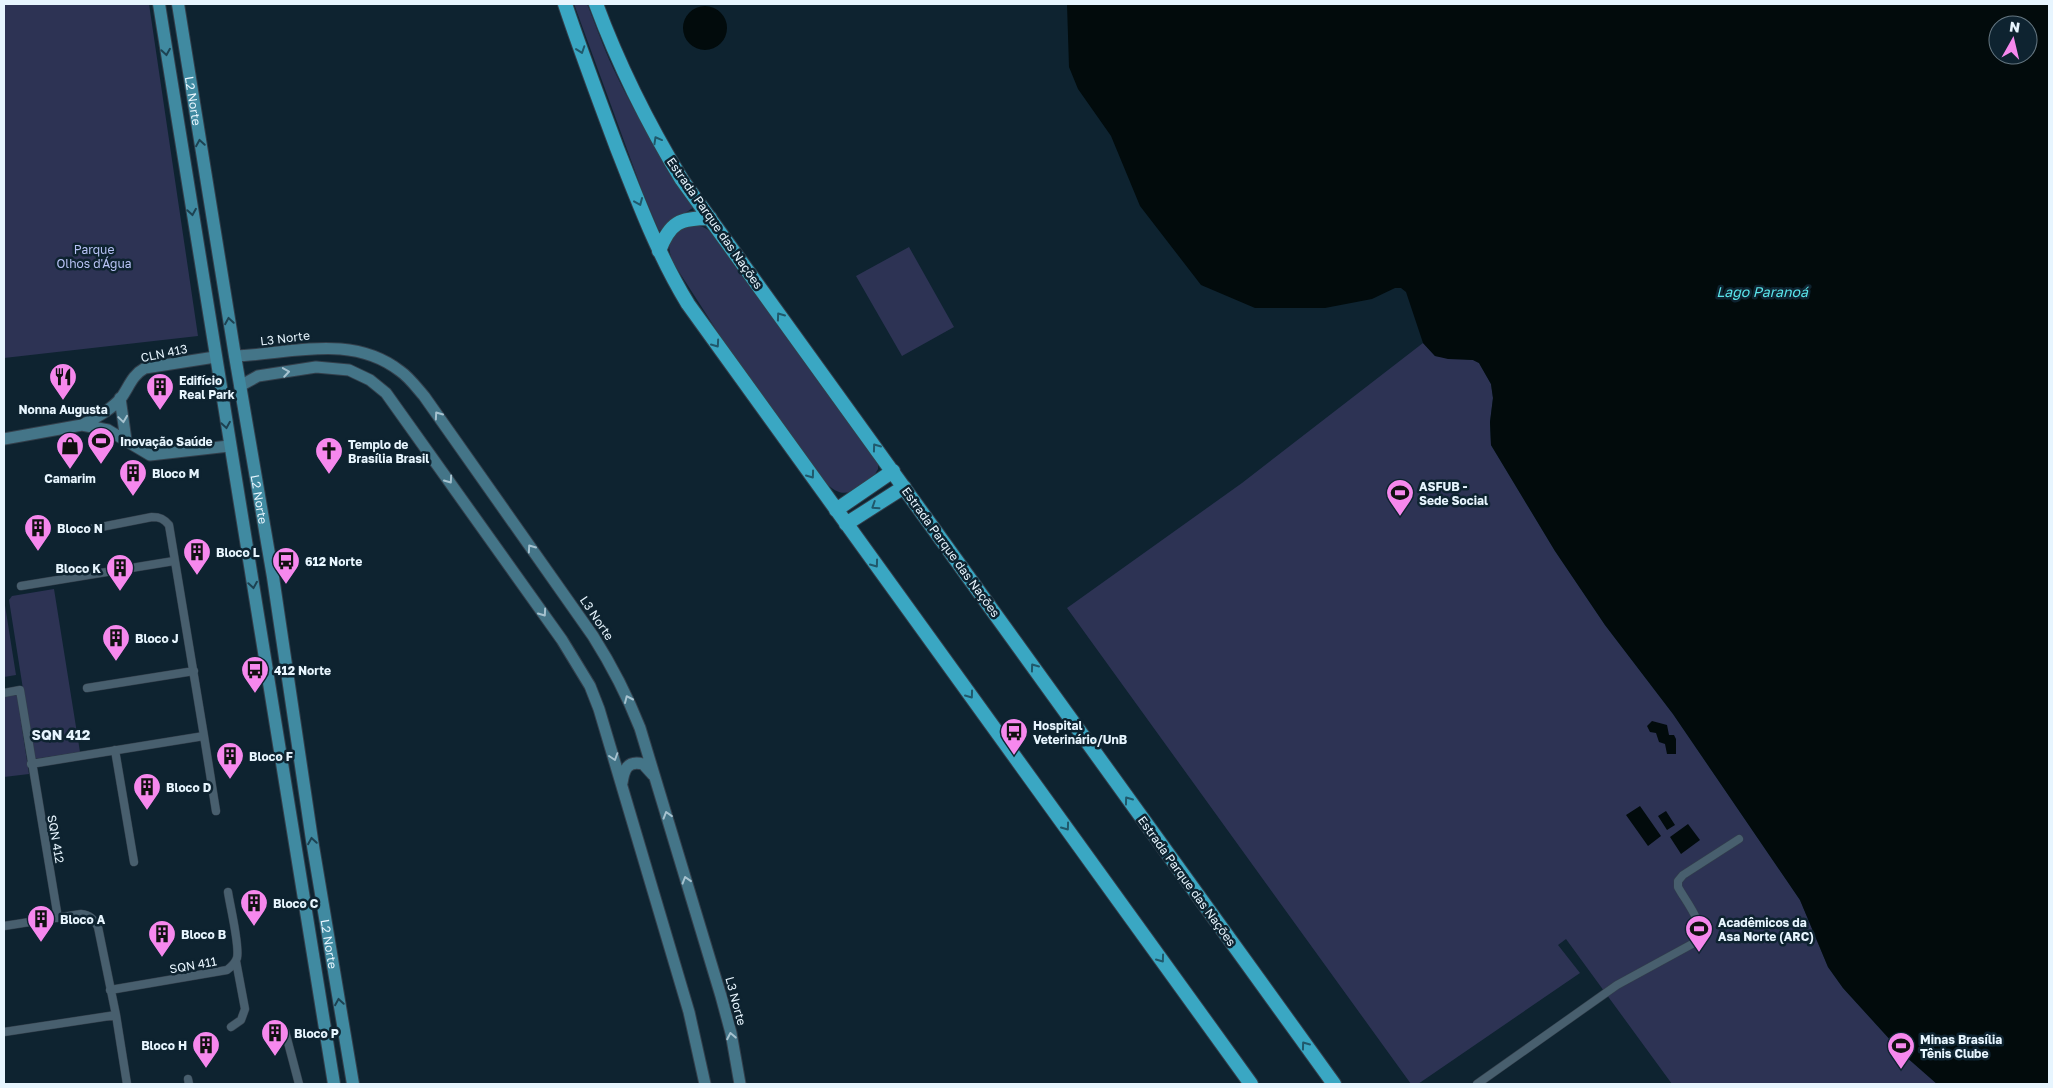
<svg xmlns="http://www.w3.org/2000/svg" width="2053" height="1088" viewBox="0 0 2053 1088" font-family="'Golos Text',sans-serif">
<rect width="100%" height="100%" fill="#0e2330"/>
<path fill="#2d3354" d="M4 4H149L198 336 4 358Z
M574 4H587C596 25 603 47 613 68 636 117 664 162 694 207L659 231 643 193Z
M685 225C698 225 705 225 713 235L878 462V469L875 474C854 489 846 504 824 481L728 348 674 264C665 244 669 237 685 225Z
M909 247 954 327 902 356 856 276Z
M1423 343 1435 356 1473 360 1479 363 1491 384 1493 398 1490 422 1491 445 1555 551 1605 625 1673 714 1800 900 1828 967 1843 988 1904 1055 1937 1084H1672L1566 939 1558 945 1580 973 1418 1084H1411L1067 608 1242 483Z
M54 589 80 752 34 759 9 600 12 596Z
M4 599 16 675 4 677Z
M17 695 29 774 4 777V696Z"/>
<path fill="#020b0c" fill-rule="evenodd" d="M1067 4H2049V1084H1937L1904 1055 1843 988 1828 967 1800 900 1673 714 1605 625 1555 551 1491 445 1490 422 1493 398 1491 384 1479 363 1473 360 1448 359 1435 356 1423 343 1406 292 1401 288H1395L1372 299 1325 308H1255L1201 285 1140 206 1111 136 1078 89 1069 67ZM1998 25H2028V55H1998Z
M683 28a22 22 0 1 1 44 0a22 22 0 1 1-44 0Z
M1652 721 1667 725 1669 735H1674L1676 739V754H1667L1665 744 1659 742 1656 733 1650 732 1647 726Z
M1640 806 1661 836 1648 846 1626 815Z
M1666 811 1675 825 1667 830 1658 816Z
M1688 824 1700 840 1681 854 1670 837Z"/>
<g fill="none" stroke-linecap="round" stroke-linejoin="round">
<defs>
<path id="street" d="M21 586 174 561
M87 688 194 671
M4 693 20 690 58 918
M204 736 216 811
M115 750 134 862
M31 764 204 736 169 525C164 519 160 517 152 517L91 529
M4 926 81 914C90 915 94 919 98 927L116 1015 127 1084
M110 990 227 970C231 967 235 964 237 958 240 946 230 906 228 892
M231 1027 241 1020 245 1009 236 961
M285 1031 299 1084
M4 1032 116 1015
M188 1079 189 1084
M1477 1084 1617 985 1694 943 1699 938C1703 921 1686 902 1678 887V881L1683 875 1739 839"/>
<path id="secondary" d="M235 356C291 354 351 333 400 371 409 377 417 388 424 396L593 636C612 666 627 695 640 728L721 996 731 1033 740 1084
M240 386 258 376 316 367 349 370 370 380 386 393 562 640 590 686 599 709 689 1012 705 1084
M120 398 126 440
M82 425C95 418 111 410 121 398 129 387 132 375 145 368L215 357
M4 439 82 425 108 430 150 455 229 446
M622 783C624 770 627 760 643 764L653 775"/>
<g id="primary">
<path d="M159 4 334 1084"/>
<path id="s1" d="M178 4 235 356 273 577 312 840 353 1084"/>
</g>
<path id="highway" d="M565 4C581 52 599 100 617 148 638 201 658 255 688 304L1251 1084
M596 4C619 66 648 124 682 180L1334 1084
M659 251C670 222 680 218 710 218
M836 510 893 471
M846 524 904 487"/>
</defs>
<use href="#street" stroke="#333f4b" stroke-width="9"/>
<use href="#secondary" stroke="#333f4b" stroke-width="13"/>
<use href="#primary" stroke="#333f4b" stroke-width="14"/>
<use href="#highway" stroke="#333f4b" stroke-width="16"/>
<use href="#street" stroke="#485f6e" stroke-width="8"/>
<use href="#secondary" stroke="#447588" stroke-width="11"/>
<use href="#primary" stroke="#408aa1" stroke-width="12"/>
<use href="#highway" stroke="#3aa7c3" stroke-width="14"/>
</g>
<defs><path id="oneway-chevron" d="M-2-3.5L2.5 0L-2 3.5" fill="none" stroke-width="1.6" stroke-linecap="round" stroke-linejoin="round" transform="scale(1.25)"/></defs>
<g stroke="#20586b">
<use href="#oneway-chevron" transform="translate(581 50) rotate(71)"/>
<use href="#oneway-chevron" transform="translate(657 140) rotate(-119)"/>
<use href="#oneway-chevron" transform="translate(639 202) rotate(67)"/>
<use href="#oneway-chevron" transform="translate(780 316) rotate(-126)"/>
<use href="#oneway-chevron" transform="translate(716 344) rotate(55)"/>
<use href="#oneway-chevron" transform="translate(876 447) rotate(-126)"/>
<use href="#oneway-chevron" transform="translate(811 475) rotate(54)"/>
<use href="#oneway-chevron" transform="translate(875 506) rotate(147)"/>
<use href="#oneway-chevron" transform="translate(875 564) rotate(54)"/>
<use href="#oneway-chevron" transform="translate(1034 667) rotate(-126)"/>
<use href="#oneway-chevron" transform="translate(970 695) rotate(54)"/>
<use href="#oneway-chevron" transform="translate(1128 800) rotate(-126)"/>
<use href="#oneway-chevron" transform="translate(1066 827) rotate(54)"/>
<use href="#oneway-chevron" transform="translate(1161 959) rotate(54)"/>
<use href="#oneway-chevron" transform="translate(1305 1045) rotate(-126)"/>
</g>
<g stroke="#1d4252">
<use href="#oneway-chevron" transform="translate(166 52) rotate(81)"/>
<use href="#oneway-chevron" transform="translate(200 143) rotate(-99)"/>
<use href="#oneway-chevron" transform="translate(192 212) rotate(81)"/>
<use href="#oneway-chevron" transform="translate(229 321) rotate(-99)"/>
<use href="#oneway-chevron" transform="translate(226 425) rotate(81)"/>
<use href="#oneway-chevron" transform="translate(253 585) rotate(81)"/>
<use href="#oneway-chevron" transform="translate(312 841) rotate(-99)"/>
<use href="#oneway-chevron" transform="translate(339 1002) rotate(-99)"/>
</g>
<g stroke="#a6c2cf">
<use href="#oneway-chevron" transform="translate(286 372) rotate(-9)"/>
<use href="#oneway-chevron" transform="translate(438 415) rotate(-125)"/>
<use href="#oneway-chevron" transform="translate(123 419) rotate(82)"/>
<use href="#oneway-chevron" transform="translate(449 480) rotate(55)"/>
<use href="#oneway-chevron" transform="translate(531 548) rotate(-125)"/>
<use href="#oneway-chevron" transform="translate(543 613) rotate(55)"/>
<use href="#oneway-chevron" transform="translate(628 699) rotate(-114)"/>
<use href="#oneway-chevron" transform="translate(614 757) rotate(72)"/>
<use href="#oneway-chevron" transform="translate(667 815) rotate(-107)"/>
<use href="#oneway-chevron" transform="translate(686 880) rotate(-107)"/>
<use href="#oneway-chevron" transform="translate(731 1036) rotate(-101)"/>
</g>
<defs>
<symbol id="restaurant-pin" viewBox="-11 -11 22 30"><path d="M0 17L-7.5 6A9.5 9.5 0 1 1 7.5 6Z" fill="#f688ed" stroke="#0e2330"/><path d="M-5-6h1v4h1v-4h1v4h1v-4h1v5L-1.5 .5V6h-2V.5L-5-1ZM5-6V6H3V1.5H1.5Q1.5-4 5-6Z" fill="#111"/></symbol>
<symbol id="building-pin" viewBox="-11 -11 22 30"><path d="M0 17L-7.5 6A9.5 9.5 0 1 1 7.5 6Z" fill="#f688ed" stroke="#0e2330"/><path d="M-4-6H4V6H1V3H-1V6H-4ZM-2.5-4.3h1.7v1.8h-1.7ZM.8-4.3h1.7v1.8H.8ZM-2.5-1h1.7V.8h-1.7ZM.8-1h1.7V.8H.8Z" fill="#111"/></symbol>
<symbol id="stadium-pin" viewBox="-11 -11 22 30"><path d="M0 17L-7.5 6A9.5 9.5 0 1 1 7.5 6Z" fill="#f688ed" stroke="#0e2330"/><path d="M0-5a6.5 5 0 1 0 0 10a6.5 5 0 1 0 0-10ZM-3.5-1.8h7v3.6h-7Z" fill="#111"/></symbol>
<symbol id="shop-pin" viewBox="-11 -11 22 30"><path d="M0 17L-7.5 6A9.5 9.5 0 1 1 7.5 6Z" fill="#f688ed" stroke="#0e2330"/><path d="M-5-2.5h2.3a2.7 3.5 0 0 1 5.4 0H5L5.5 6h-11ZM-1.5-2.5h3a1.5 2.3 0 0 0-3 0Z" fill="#111"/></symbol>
<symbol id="church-pin" viewBox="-11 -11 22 30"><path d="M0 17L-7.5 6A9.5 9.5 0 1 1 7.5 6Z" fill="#f688ed" stroke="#0e2330"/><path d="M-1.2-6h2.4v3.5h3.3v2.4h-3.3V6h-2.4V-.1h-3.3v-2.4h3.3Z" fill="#111"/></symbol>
<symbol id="bus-pin" viewBox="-11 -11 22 30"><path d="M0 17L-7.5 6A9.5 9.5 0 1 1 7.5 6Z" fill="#f688ed" stroke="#0e2330"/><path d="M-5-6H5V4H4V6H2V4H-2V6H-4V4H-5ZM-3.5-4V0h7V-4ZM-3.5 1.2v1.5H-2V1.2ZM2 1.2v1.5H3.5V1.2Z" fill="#111"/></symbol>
</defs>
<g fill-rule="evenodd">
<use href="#restaurant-pin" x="47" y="361" width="32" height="43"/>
<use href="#building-pin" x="144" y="371" width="32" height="43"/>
<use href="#stadium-pin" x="85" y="425" width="32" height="43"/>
<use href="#shop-pin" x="54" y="430" width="32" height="43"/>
<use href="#church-pin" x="313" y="435" width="32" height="43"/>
<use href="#building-pin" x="117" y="457" width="32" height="43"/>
<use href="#stadium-pin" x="1384" y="477" width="32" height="43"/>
<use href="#building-pin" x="22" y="512" width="32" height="43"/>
<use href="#building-pin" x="181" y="536" width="32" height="43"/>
<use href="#bus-pin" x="270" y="545" width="32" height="43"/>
<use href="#building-pin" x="104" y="552" width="32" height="43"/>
<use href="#building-pin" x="100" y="622" width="32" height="43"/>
<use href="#bus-pin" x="239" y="654" width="32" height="43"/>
<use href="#bus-pin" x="998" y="716" width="32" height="43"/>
<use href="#building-pin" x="214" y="740" width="32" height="43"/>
<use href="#building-pin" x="131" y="771" width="32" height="43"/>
<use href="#building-pin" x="238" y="887" width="32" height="43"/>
<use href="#building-pin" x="25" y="903" width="32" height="43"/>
<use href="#stadium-pin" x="1683" y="913" width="32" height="43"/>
<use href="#building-pin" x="146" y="918" width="32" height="43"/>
<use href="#building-pin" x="259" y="1017" width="32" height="43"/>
<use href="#building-pin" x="190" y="1029" width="32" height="43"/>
<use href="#stadium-pin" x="1885" y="1030" width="32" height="43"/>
</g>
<g text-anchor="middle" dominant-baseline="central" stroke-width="5" stroke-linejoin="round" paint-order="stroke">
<g font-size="12" fill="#e7f5fe" stroke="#0e2330">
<text stroke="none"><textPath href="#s1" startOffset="98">L2 Norte</textPath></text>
<text transform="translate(715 223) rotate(55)">Estrada Parque das Nações</text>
<text transform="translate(285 338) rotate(-7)">L3 Norte</text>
<text transform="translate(164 353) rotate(-12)">CLN 413</text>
<text stroke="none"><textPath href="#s1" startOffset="502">L2 Norte</textPath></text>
<text transform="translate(951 552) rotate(54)">Estrada Parque das Nações</text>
<text transform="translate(597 618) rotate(56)">L3 Norte</text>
<text transform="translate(56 839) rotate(80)">SQN 412</text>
<text transform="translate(1187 881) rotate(54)">Estrada Parque das Nações</text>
<text stroke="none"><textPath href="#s1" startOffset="952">L2 Norte</textPath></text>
<text transform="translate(193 965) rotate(-10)">SQN 411</text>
<text transform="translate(736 1001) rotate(75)">L3 Norte</text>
</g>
<g font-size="12" fill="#b7c2f4" stroke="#0e2330">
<text x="94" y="249">Parque<tspan x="94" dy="14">Olhos d'Água</tspan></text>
</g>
<g font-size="12" font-weight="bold" fill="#e7f5fe" stroke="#0e2330" text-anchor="start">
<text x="179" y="380">Edifício<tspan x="179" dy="14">Real Park</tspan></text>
<text x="63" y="409" text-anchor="middle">Nonna Augusta</text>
<text x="120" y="441">Inovação Saúde</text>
<text x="348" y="444">Templo de<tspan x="348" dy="14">Brasília Brasil</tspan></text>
<text x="152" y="473">Bloco M</text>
<text x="70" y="478" text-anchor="middle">Camarim</text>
<text x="1419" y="486">ASFUB -<tspan x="1419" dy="14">Sede Social</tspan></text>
<text x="57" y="528">Bloco N</text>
<text x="216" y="552">Bloco L</text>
<text x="305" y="561">612 Norte</text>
<text x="101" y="568" text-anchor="end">Bloco K</text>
<text x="135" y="638">Bloco J</text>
<text x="274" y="670">412 Norte</text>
<text x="1033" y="725">Hospital<tspan x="1033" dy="14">Veterinário/UnB</tspan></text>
<text x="249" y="756">Bloco F</text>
<text x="166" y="787">Bloco D</text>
<text x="273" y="903">Bloco C</text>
<text x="60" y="919">Bloco A</text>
<text x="1718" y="922">Acadêmicos da<tspan x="1718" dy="14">Asa Norte (ARC)</tspan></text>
<text x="181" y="934">Bloco B</text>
<text x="294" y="1033">Bloco P</text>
<text x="1920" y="1039">Minas Brasília<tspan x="1920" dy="14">Tênis Clube</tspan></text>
<text x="187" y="1045" text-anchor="end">Bloco H</text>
</g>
<g font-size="14" font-style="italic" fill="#5ae4eb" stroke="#0e2330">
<text x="1762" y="291">Lago Paranoá</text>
</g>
<g font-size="14" font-weight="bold" fill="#e7f5fe" stroke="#0e2330">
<text x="61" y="734">SQN 412</text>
</g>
</g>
<rect width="2053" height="1088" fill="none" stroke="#e7f5fe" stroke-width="10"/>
<g transform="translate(2013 40) rotate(8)"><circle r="24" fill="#0e2330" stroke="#657782"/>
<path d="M0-4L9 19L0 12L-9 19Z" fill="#f688ed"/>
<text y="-8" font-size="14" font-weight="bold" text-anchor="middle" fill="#e7f5fe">N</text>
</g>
</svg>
